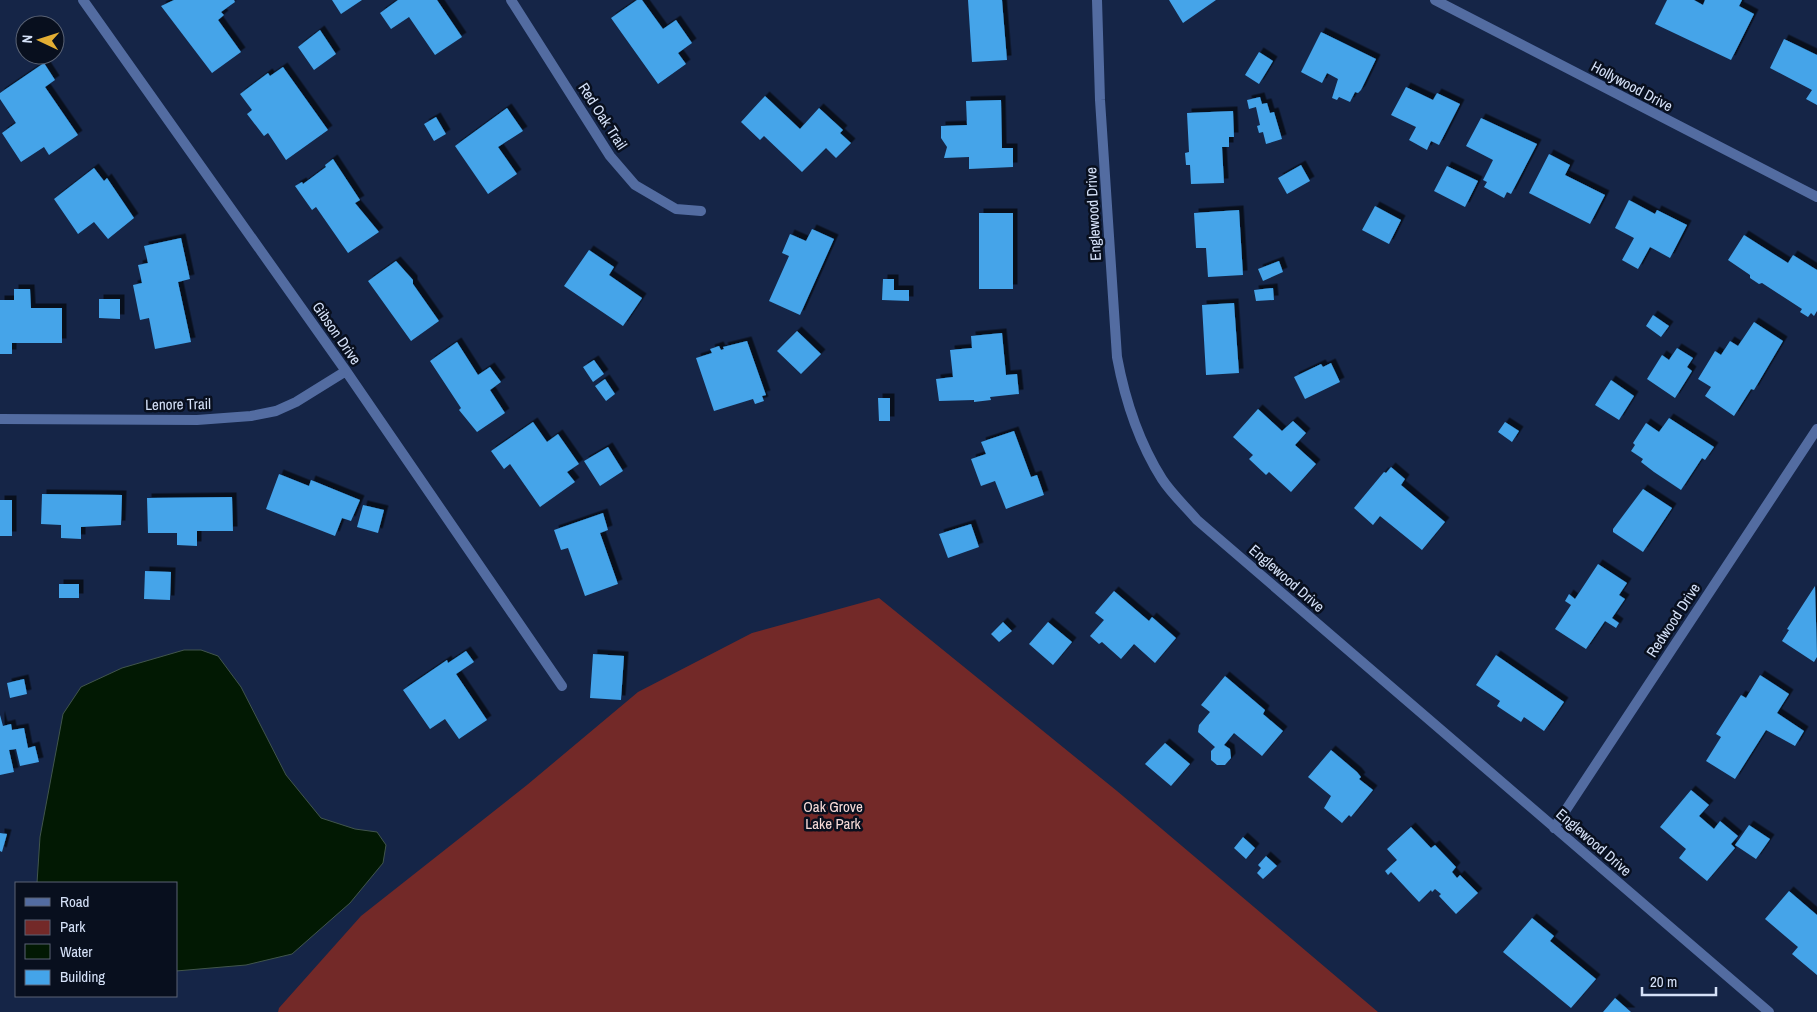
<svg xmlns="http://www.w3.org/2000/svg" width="1817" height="1012" viewBox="0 0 1817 1012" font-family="'Archivo Narrow',sans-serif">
<defs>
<filter id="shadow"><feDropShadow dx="4.5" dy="-4.5" stdDeviation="0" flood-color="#0009"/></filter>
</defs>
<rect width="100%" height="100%" fill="#152547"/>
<path fill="#732928" d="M879 598 1117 791 1378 1012H278L279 1008 361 916 527 785 638 692 752 633Z"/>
<path fill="#021903" stroke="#41554c" d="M184 650H201L218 656 241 687 286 775 321 818 355 829 377 832 386 845 383 863 350 903 292 954 246 965 176 971V883H37L40 837 63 714 81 687 122 668Z"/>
<path fill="#44a4e9" filter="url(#shadow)" d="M174 0H234L235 2 221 12 224 15 218 20 241 52 212 73 161 6Z
M332 0H362L341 14Z
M398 0H437L462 37 435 55 409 17 391 29 380 13Z
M637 0H642L663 29 676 20 692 43 678 53 686 64 658 84 611 18Z
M968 0H1002L1007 60 972 62Z
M1169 0H1216L1183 23Z
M1667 0H1694L1703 5 1705 0H1742L1739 6 1754 14 1731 60 1655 24Z
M320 30 336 54 314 70 298 47Z
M1321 32 1376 59 1361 90 1358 93 1355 92 1350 102 1339 97 1337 100 1332 98 1338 79 1327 73 1322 83 1301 72Z
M1784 39 1817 55V105L1806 99 1812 90 1770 68Z
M1259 52 1273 61 1259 84 1245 75Z
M44 63 55 80 45 87 78 135 49 155 44 147 21 162 2 133 16 123 0 99V93Z
M283 67 328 130 286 160 268 133 264 136 247 114 252 110 240 94 268 73 270 76Z
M1406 87 1433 100 1437 93 1460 104 1439 145 1431 141 1427 150 1409 140 1416 127 1391 115Z
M765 96 800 129 819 108 843 130 840 133 851 143 836 158 826 148 802 172 764 136 760 140 741 122Z
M1260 97 1262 104 1267 103 1270 113 1274 112 1282 139 1266 144 1263 132 1259 133 1257 126 1260 125 1256 107 1249 109 1247 100Z
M1001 100 1002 148H1013V167L969 169V157L944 158 947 147 941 138V126L967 125 966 101Z
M507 108 523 131 498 147 517 174 488 194 455 146Z
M1233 111 1234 137H1229V147H1222L1224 183 1191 184 1190 165H1186L1185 153 1189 152 1187 113Z
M436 117 446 134 434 141 424 124Z
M1481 118 1537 144 1511 194 1507 192 1504 198 1484 187 1487 182 1483 180 1493 160 1466 146Z
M1549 154 1570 165 1565 175 1605 195 1590 224 1529 193Z
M333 159 360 200 355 203 379 232 348 253 316 207 312 210 295 186 302 182 303 184 326 167 325 165Z
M1301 165 1310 181 1287 194 1278 178Z
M1447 166 1478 181 1465 207 1434 191Z
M94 168 104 181 107 178 134 218 108 239 94 222 78 234 54 199Z
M1629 200 1655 214 1657 210 1687 225 1670 258 1650 247 1638 269 1622 260 1634 238 1615 228Z
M1375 206 1401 220 1389 244 1362 230Z
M1239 210 1243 275 1208 277 1206 248H1196L1194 213Z
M979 213H1013V289H979Z
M812 229 834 239 800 315 769 301 789 256 782 253 790 234 806 241Z
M1744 235 1788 263 1793 255 1817 270V311L1814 316 1811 313 1808 317 1800 312 1802 309 1762 283 1759 284 1750 278V275L1728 260Z
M181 238 190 279 178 282 191 342 155 349 149 318 140 320 133 285 142 283 138 265 148 263 144 246Z
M589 250 614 267 609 275 642 298 623 326 564 286Z
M396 261 413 280V284L439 321 411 341 368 281Z
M1279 261 1283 272 1263 281 1258 269Z
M883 279H894V290H909V301L882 300Z
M1273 288 1274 300 1256 301 1254 290Z
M14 289H30L31 308H62V343H12V354H0V300H14Z
M99 299H120V319L99 318Z
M1234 303 1239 373 1206 375 1202 305Z
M1653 315 1669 326 1661 337 1646 326Z
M1754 322 1783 341 1754 390 1751 389 1734 416 1705 396 1711 387 1698 379 1715 351 1721 355 1730 341 1738 346Z
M797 331 821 354 801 374 777 351Z
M1002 333 1006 375 1017 374 1019 394 990 397 991 400 974 402V400L939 401 936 379 953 377 950 350 972 348 971 336Z
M747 341 766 395 762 396 764 401 755 404 753 399 714 411 696 358 712 353 710 349 719 346 721 350 724 349 723 347Z
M457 342 478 375 490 367 501 382 490 390 505 413 477 432 459 410 461 408 430 361Z
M1677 348 1693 358 1687 367 1692 371 1675 398 1647 379 1662 355 1669 360Z
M594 360 604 374 593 382 583 367Z
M1331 363 1340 382 1305 399 1294 377 1321 364 1323 367Z
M605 379 615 394 606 401 595 386Z
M1611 380 1634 396 1619 420 1595 405Z
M878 398H890V421H879Z
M1258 409 1282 431 1293 421 1306 433 1295 445 1316 464 1291 492 1269 472 1266 475 1249 459 1253 455 1233 437Z
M1669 418 1714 447 1705 460 1702 458 1681 490 1654 472 1641 462 1643 459 1631 451 1635 445 1633 443 1646 423 1659 432Z
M533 422 547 442 558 434 579 464 567 472 575 482 540 507 510 464 504 469 491 451Z
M1505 422 1519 431 1512 442 1498 432Z
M1014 431 1031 477 1037 475 1044 495 1006 509 995 481 981 486 971 459 986 454 981 442Z
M608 447 623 471 600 486 584 461Z
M1391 467 1405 479 1401 485 1445 522 1422 550 1380 516 1373 525 1354 508 1384 472 1386 473Z
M279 474 309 486 311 480 360 500 351 521 342 518 335 536 266 509Z
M1643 489 1672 508 1643 552 1613 532V529Z
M42 494 122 495 121 525 81 527V539L61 538V525L41 524Z
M232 497 233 531H197V546L177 545V533H148L147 498Z
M0 500H12V536H0Z
M363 505 384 510 378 533 357 527Z
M603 513 608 530 600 533 618 584 585 596 568 548 561 550 554 530Z
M971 524 979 547 948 558 939 534Z
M1598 564 1627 583 1619 595 1625 599 1612 618 1619 623 1616 628 1605 621 1586 649 1555 629 1571 605 1565 601 1569 594 1575 599Z
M145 571 171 572 170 600 144 599Z
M59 584H79V598H59Z
M1815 586 1817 657 1814 662 1782 641 1789 630 1787 629Z
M1114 591 1149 621 1152 617 1176 638 1155 663 1134 644 1121 659 1102 642 1099 644 1090 636 1104 620 1095 613Z
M1003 622 1012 631 999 642 991 634Z
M1048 622 1072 642 1053 665 1029 644Z
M466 651 474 662 456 674 487 720 459 739 445 719 430 729 403 690 447 660 448 663Z
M593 654 624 656 621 700 590 698Z
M1496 655 1564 702 1544 731 1524 717 1521 722 1497 706 1500 701 1476 685Z
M1760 675 1789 694 1777 713 1804 731 1795 746 1766 730 1735 779 1706 761 1721 737 1716 734 1741 695 1746 698Z
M1225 676 1265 710 1263 714 1283 731 1262 756 1234 733 1224 745 1230 749 1231 758 1225 765H1217L1211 760V751L1215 747 1198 732 1199 725 1210 712 1201 705Z
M24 679 27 694 10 698 7 683Z
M0 715 3 726 11 724 12 730 24 728 28 748 35 746 39 762 20 766 16 749 9 750 14 772 0 775Z
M1165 743 1190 764 1171 786 1145 764Z
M1331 750 1357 772 1361 777 1359 779 1373 790 1351 817 1349 815 1342 823 1324 808 1331 796 1308 777Z
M1691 790 1709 805 1699 816 1714 829 1720 821 1738 836 1731 844 1735 848 1707 881 1679 858 1686 849 1660 827Z
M1749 825 1770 839 1756 859 1735 845Z
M1411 827 1431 848 1435 845 1456 867 1452 872 1457 878 1460 875 1478 893 1456 914 1439 896 1441 894 1435 889 1432 892 1431 890 1419 902 1391 872 1388 875 1385 871 1397 860 1387 849Z
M0 833 7 834 2 852 0 851Z
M1243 837 1255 848 1246 859 1234 848Z
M1266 856 1277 866 1263 879 1257 873 1261 868 1258 865Z
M1789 891 1817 915V975L1792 954 1798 947 1765 919Z
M1532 918 1554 936 1550 941 1596 979 1571 1008 1503 952Z
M1615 998 1631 1012H1603Z"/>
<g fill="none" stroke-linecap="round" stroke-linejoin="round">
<path stroke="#536ca1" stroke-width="10" d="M83 0 346 371 562 686
M511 0 610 156 635 185 676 209 701 211
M1097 0 1100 100 1117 357C1125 400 1138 441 1162 479 1171 493 1185 506 1197 520L1769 1012
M1435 0 1817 197
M0 419 197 420 251 416 276 411 296 402 346 371
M1554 828 1817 429"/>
</g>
<g text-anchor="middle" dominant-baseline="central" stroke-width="5" stroke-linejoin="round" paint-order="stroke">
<g font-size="15" fill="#d5e1f8" stroke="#080f1e">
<text transform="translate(1632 86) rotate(28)">Hollywood Drive</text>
<text transform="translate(603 116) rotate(57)">Red Oak Trail</text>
<text transform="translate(1093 214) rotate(-93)">Englewood Drive</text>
<text transform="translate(337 333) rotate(55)">Gibson Drive</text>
<text transform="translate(178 404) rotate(-1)">Lenore Trail</text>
<text transform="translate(1287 578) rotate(41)">Englewood Drive</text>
<text transform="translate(1673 620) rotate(-57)">Redwood Drive</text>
<text transform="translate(1594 842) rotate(41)">Englewood Drive</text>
</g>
<g font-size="15" fill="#f7dad7" stroke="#080f1e">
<text x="833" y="806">Oak Grove<tspan x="833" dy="17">Lake Park</tspan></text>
</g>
</g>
<rect x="15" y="882" width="162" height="115" fill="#080f1e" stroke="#5a6375"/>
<rect x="25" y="898" width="25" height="8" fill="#536ca1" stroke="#5a6375"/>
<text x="60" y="907" font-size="15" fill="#d5e1f8">Road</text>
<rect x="25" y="920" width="25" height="15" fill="#732928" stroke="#5a6375"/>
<text x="60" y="932" font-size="15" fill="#d5e1f8">Park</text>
<rect x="25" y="944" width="25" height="15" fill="#021903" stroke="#5a6375"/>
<text x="60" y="957" font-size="15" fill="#d5e1f8">Water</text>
<rect x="25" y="970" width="25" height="15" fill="#44a4e9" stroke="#5a6375"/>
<text x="60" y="982" font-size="15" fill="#d5e1f8">Building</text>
<g transform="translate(40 40) rotate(274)"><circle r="24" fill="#080f1e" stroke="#5a6375"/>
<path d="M0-4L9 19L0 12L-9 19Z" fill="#e3ae34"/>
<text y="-8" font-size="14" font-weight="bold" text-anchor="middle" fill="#d5e1f8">N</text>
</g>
<path d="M1642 987v8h74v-8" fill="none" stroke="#d5e1f8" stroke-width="2.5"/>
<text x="1650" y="987" font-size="15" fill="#d5e1f8" stroke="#080f1e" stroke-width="4" paint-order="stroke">20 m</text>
</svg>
